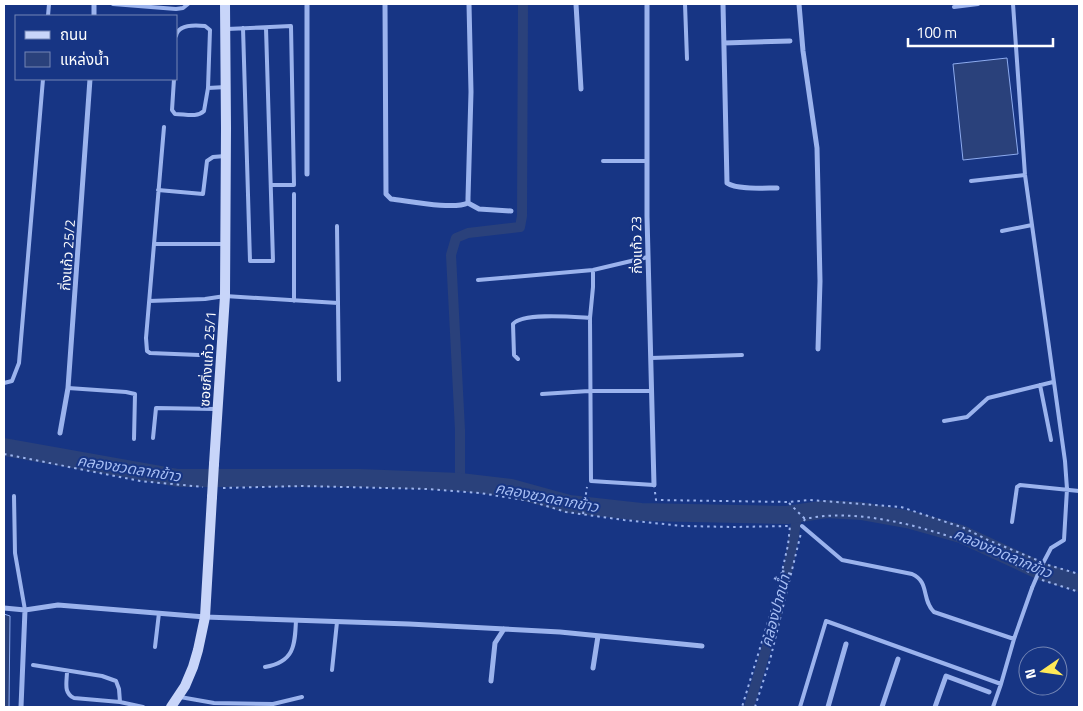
<svg xmlns="http://www.w3.org/2000/svg" width="1083" height="711" viewBox="0 0 1083 711" font-family="'Titillium Web','Noto Sans Thai',sans-serif">
<rect width="100%" height="100%" fill="#173584"/>
<path fill="#2a417b" stroke="#8dabef" d="M1007 58 1018 154 963 160 953 64Z
M4 614 10 616 9 707H4Z"/>
<g fill="none" stroke-linecap="round" stroke-linejoin="round">
<path stroke="#2a417b" stroke-width="10" d="M460 482V430L451 255 456 238 468 233 520 227 522 216 523 4
M749 707C767 644 790 579 797 514"/>
<path stroke="#2a417b" stroke-width="18" d="M4 447 178 478H359L460 482 511 488 569 504 641 512 787 515 827 509 861 511 911 520 961 534 1043 572 1079 583"/>
<path stroke="#9bb3ed" stroke-width="2" stroke-dasharray="2.5 4" stroke-linecap="butt" d="M4 454 140 481 203 487
M223 488 302 486 428 489 480 493 530 501 566 512 624 520 683 526 733 527 790 526 788 545 778 589 742 707
M655 492 656 500 789 502 809 500 901 507 964 528 988 540 1037 560
M789 503 805 519
M583 514 587 487
M804 521 805 519C869 504 977 540 1032 574
M1048 565 1079 574
M782 571 791 574
M1042 580 1079 592
M755 707 770 660 801 533"/>
<path stroke="#9bb3ed" stroke-width="4" d="M113 4 176 9 183 8 188 4
M685 4 687 59
M1013 4 1025 175 1065 461 1067 489 1064 540 1051 548 1041 567
M954 7 978 4
M48 16 49 4
M243 28 250 261H273L266 28
M227 29 291 26 294 185H271
M174 79 172 110 175 114C185 114 197 118 204 111L208 88 210 30 205 26C196 25 178 24 176 36
M208 88 226 87
M164 127 146 338 147 351 150 353 199 355
M603 161H647
M971 181 1025 175
M158 190 203 194 207 161 213 157 225 156
M337 226 339 380
M1002 231 1032 225
M154 244H224
M593 270V287L590 318 591 481 654 485
M478 280 593 270 648 257
M149 301 205 299 225 296 338 303
M294 301V194
M651 358 742 355
M518 359 514 355 513 324C523 312 574 317 590 318
M4 383 12 381 19 363 43 79
M1040 385 1051 440
M68 388 126 392 135 394 134 439
M542 394 589 391H652
M944 421 967 417 988 398 1053 382
M153 438 156 408 215 409
M14 496 15 553 25 610
M1012 522 1017 487 1020 485 1079 491
M802 526 842 560 912 574C930 582 921 599 934 612L1014 639
M155 647 159 613
M33 665 102 676 116 681 119 689 120 702
M265 667C294 662 295 646 296 620
M332 670 337 622
M67 671C67 682 63 693 74 698L120 702 143 707
M180 697 214 703 273 704 302 697
M800 707 826 621 1001 684 1014 639 1032 588
M993 707 1001 684"/>
<path stroke="#9bb3ed" stroke-width="5" d="M385 4 386 194 391 199C409 201 453 210 468 203V198L471 92 469 4
M576 4 581 89
M647 4V216L654 485
M723 4 727 183C737 190 764 188 777 188
M799 4 803 51 817 148 820 281 818 349
M94 16V4
M724 43 790 41
M307 174V4
M468 203 479 209 511 211
M60 433 68 388 90 79
M4 608 25 610 58 605 205 617 409 624 560 632 702 646
M593 668 598 636
M491 681 495 643 504 629
M21 707 25 610
M828 707 846 644
M882 707 898 659
M935 707 946 676 989 692"/>
<path stroke="#c8d5f9" stroke-width="10" d="M214 464 225 296 226 128 225 4
M171 707 185 686 193 667 198 650 205 617 212 497"/>
<path stroke="#9bb3ed" stroke-width="4" d="M1032 588 1041 567"/>
<path stroke="#c8d5f9" stroke-width="10" d="M212 497 214 464"/>
</g>
<g text-anchor="middle" dominant-baseline="central" stroke-width="4" stroke-linejoin="round" paint-order="stroke">
<g font-size="14" fill="#fff" stroke="#173584">
<text transform="translate(636 245) rotate(-91)">กิ่งแก้ว 23</text>
<text transform="translate(67 255) rotate(-86)">กิ่งแก้ว 25/2</text>
<text transform="translate(207 359) rotate(-86)">ซอยกิ่งแก้ว 25/1</text>
</g>
<g font-size="15" font-style="italic" fill="#a7bef4" stroke="#173584">
<text transform="translate(129 468) rotate(9)">คลองชวดลากข้าว</text>
<text transform="translate(547 497) rotate(11)">คลองชวดลากข้าว</text>
<text transform="translate(1003 553) rotate(23)">คลองชวดลากข้าว</text>
<text transform="translate(775 611) rotate(-75)">คลองปากน้ำ</text>
</g>
</g>
<rect width="1083" height="711" fill="none" stroke="#ffffff" stroke-width="10"/>
<rect x="15" y="15" width="162" height="65" fill="#173584" stroke="#7486b5"/>
<rect x="25" y="31" width="25" height="8" fill="#c8d5f9" stroke="#7486b5"/>
<text x="60" y="40" font-size="15" fill="#ffffff">ถนน</text>
<rect x="25" y="52" width="25" height="15" fill="#2a417b" stroke="#7486b5"/>
<text x="60" y="65" font-size="15" fill="#ffffff">แหล่งน้ำ</text>
<g transform="translate(1043 671) rotate(257)"><circle r="24" fill="#173584" stroke="#7486b5"/>
<path d="M0-4L9 19L0 12L-9 19Z" fill="#ffe957"/>
<text y="-8" font-size="14" font-weight="bold" text-anchor="middle" fill="#ffffff">N</text>
</g>
<path d="M908 38v8h145v-8" fill="none" stroke="#ffffff" stroke-width="2.5"/>
<text x="916" y="38" font-size="15" fill="#ffffff" stroke="#173584" stroke-width="4" paint-order="stroke">100 m</text>
</svg>
